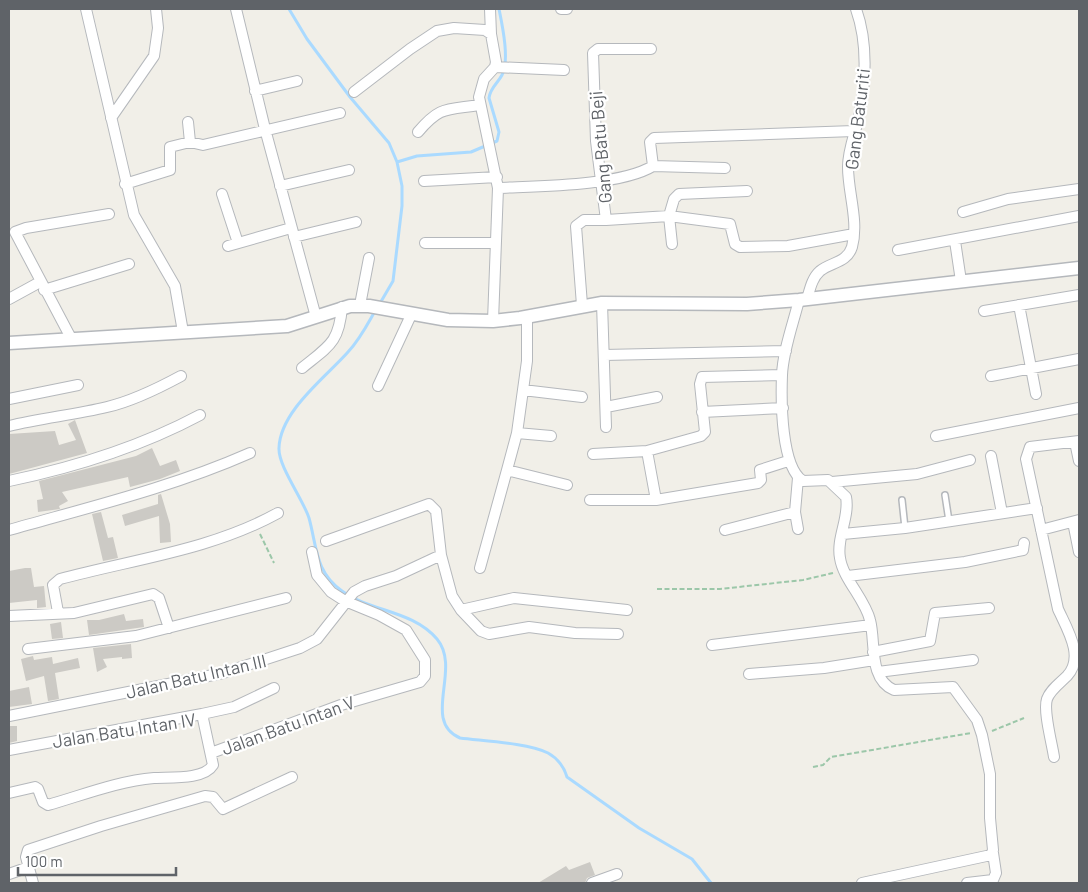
<svg xmlns="http://www.w3.org/2000/svg" width="1088" height="892" viewBox="0 0 1088 892" font-family="Barlow,sans-serif">
<rect width="100%" height="100%" fill="#f1efe8"/>
<g fill="none" stroke-linecap="round" stroke-linejoin="round">
<path stroke="#aadaff" stroke-width="3" d="M289 9 307 39 350 97 389 143 397 162 402 186V206L393 281 379 305
M397 162 417 156 471 152 497 141 499 132 489 98C490 88 498 83 502 75 510 60 502 24 499 9
M375 311C367 325 360 339 348 352 326 377 280 411 279 448 278 466 303 499 309 518 317 547 315 572 342 591 371 612 412 610 437 639 462 669 421 721 460 738 483 741 528 743 548 753 557 758 564 767 567 777L639 828 692 859 711 883"/>
</g>
<path fill="#cccac5" d="M75 420 87 453 9 474V434L55 431 59 445 76 440 68 424Z
M152 448 160 466 176 460 180 471 160 479 130 487 128 477 62 492 68 501 59 506 60 509 38 512 37 500 43 499 39 481 136 456Z
M161 494 170 524 171 542 160 543 159 516 125 526 122 515 158 504V495Z
M101 512 108 538 113 537 118 558 103 561 92 514Z
M25 568H31L34 587 44 586 46 607 37 608V600L9 603V571Z
M124 614 126 621 143 619 144 627 89 635 87 620H99Z
M61 622 63 638 52 639 50 624Z
M131 644 132 658 122 659V657L103 659 107 667 97 672 93 648Z
M33 656 34 660 52 657 53 664 78 658 80 668 55 673 59 699 48 701 44 676 26 681 21 659Z
M29 687 32 704 9 707V691Z
M9 726H17V741L9 743Z
M590 862 595 875 587 878 585 883H538L566 866 569 870Z"/>
<g fill="none" stroke-linecap="round" stroke-linejoin="round">
<defs>
<path id="service" d="M945 495 949 521
M902 500 905 528"/>
<path id="minor" d="M86 9 134 215 175 286 183 332
M236 9 265 129 316 317
M490 9 491 34 496 62 495 67 484 79 479 97 498 188 493 321
M561 9H567
M495 67 564 70
M255 91 297 81
M354 92 410 49 437 31 454 28 485 30 491 34
M111 118 154 56 158 28 156 9
M418 132C440 106 446 110 479 105
M190 142 203 145 340 113
M653 166 650 142 654 138 854 131
M424 181 497 177
M125 184 170 170V147L190 142 188 122
M280 186 349 170
M498 188C539 186 620 186 653 166L725 168
M222 194 238 243
M963 212 1008 199 1079 189
M606 220 669 216 674 199 679 194 747 191
M294 237 356 222
M955 241 961 281
M425 243H495
M672 244 669 216 730 224 735 244 740 247 788 246 854 234
M228 246 291 228
M898 250 1079 216
M44 290 129 264
M9 299 40 282
M807 299C810 289 812 278 820 271 831 262 847 263 852 247 859 221 848 193 848 167 848 147 857 130 860 111 866 78 867 40 856 9
M799 300C793 324 783 351 782 375 781 401 781 467 803 481L828 480 846 497C850 517 836 538 840 558 843 579 865 599 870 620 876 642 868 679 894 690L953 687 977 720 982 735 990 774V818L993 850 991 855 862 883
M602 303 606 427
M360 305 369 258
M582 305 576 226 584 220H606L596 141 593 53 598 49H651
M1019 305 1036 394
M984 311 1079 295
M527 317V361L517 433 551 436
M71 338 15 232 26 228 109 214
M604 355 786 351
M302 368C329 346 339 343 342 307
M991 376 1079 359
M378 386 412 313
M523 390 582 397
M9 399 78 385
M606 407 657 397
M702 412 783 408
M9 426C41 418 74 415 107 407 133 401 157 389 181 376
M517 433 507 470 567 485
M936 436 1079 408
M1075 442 1079 461
M593 454 647 451
M991 456 1002 513
M798 478 795 512 798 529
M9 481C76 467 140 447 200 415
M832 482 917 474 970 460
M590 500H656L647 451 701 436 705 432 700 384 702 377 782 375
M656 500 758 483 761 480 760 470 788 461
M1073 522 1079 552
M9 530C90 507 173 487 250 453
M725 530 795 512
M1041 530 1079 520
M843 534 905 528 1037 508
M326 541 429 504 436 511 441 555 452 596 461 610 481 631 489 634 529 627 575 633 618 634
M480 568 507 470
M848 576 965 562 1023 550 1024 543
M461 610 514 598 627 610
M58 612 53 585 60 579C134 559 211 550 278 513
M9 616 74 613 153 594 159 598 169 628
M712 645 871 625
M28 649 136 636 286 598
M873 652 930 641 935 613 989 608
M878 672 973 660
M749 674 824 668 874 660
M202 714 234 707 274 688
M9 716 223 673 300 648 317 639 354 592 365 586 396 576 441 555
M9 750 202 714 213 765C204 780 170 777 154 778 118 781 83 795 48 805L43 802 38 789 35 787 9 793
M211 753 341 705 420 682 425 676V660L406 630 379 615 345 601 331 592 317 575 312 552
M1054 757C1052 743 1043 711 1047 699 1050 690 1060 683 1067 676 1085 657 1067 629 1058 609L1026 459 1030 447 1079 441
M9 874 29 867
M33 883 26 857 28 850 101 826 205 796 213 797 223 809 292 777
M592 883 617 874
M967 883 993 880 996 873 993 853"/>
<path id="tertiary" d="M9 343 287 326 350 306H369L448 320 493 321 520 318 602 303 747 304 799 300 1079 268"/>
</defs>
<use href="#service" stroke="#b5b8bc" stroke-width="8"/>
<use href="#minor" stroke="#b5b8bc" stroke-width="12"/>
<use href="#tertiary" stroke="#b5b8bc" stroke-width="15"/>
<path stroke="#9cc7a9" stroke-width="2" stroke-dasharray="5 2.5" stroke-linecap="butt" d="M260 534 274 563
M657 589H720L803 580 833 573
M992 731 1024 718
M813 767 823 765 831 757 971 733"/>
<use href="#service" stroke="#fff" stroke-width="5"/>
<use href="#minor" stroke="#fff" stroke-width="10"/>
<use href="#tertiary" stroke="#fff" stroke-width="12"/>
</g>
<g text-anchor="middle" dominant-baseline="central" stroke-width="4.5" stroke-linejoin="round" paint-order="stroke">
<g font-size="18" fill="#5f6368" stroke="#fff">
<text transform="translate(857 119) rotate(-83)">Gang Baturiti</text>
<text transform="translate(600 147) rotate(-95)">Gang Batu Beji</text>
<text transform="translate(196 676) rotate(-13)">Jalan Batu Intan III</text>
<text transform="translate(288 725) rotate(-20)">Jalan Batu Intan V</text>
<text transform="translate(124 730) rotate(-9)">Jalan Batu Intan IV</text>
</g>
</g>
<rect width="1088" height="892" fill="none" stroke="#5f6368" stroke-width="20"/>
<path d="M18 867v8h158v-8" fill="none" stroke="#5f6368" stroke-width="2.5"/>
<text x="25" y="867" font-size="15" fill="#5f6368" stroke="#ffffff" stroke-width="4" paint-order="stroke">100 m</text>
</svg>
